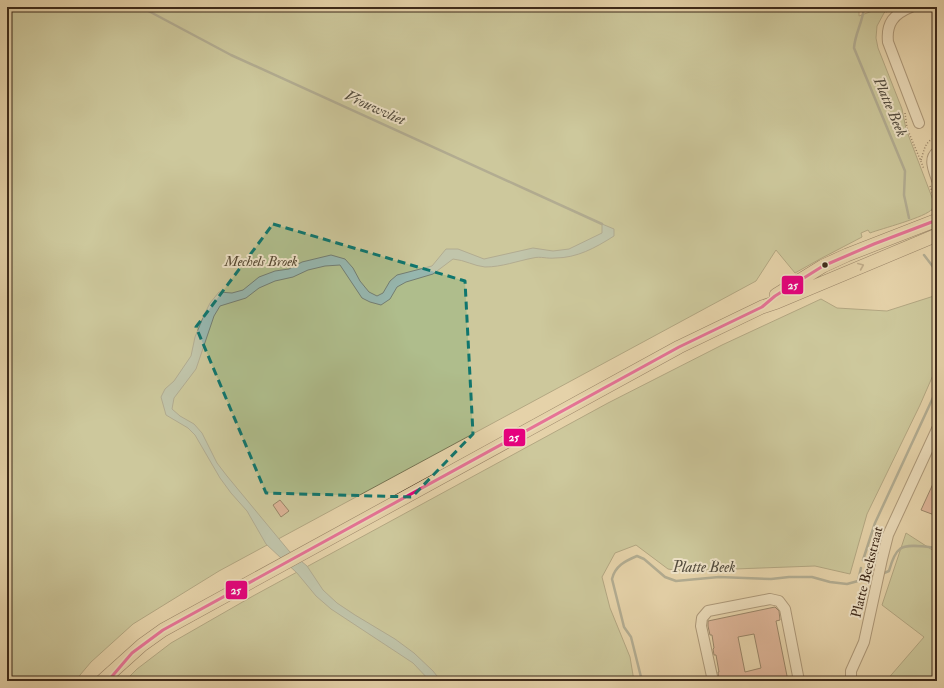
<svg xmlns="http://www.w3.org/2000/svg" width="944" height="688" viewBox="0 0 944 688" font-family="'IM FELL Double Pica',serif">
<rect width="100%" height="100%" fill="#e5d2a9"/>
<filter id="stains"><feTurbulence type="fractalNoise" baseFrequency=".005" numOctaves="4"/><feColorMatrix values="0 0 0 0 .2 0 0 0 0 .09 0 0 0 0 .02 0 0 0 .5 -.17"/></filter>
<radialGradient id="worn" r=".72"><stop offset=".6" stop-color="#630" stop-opacity="0"/><stop offset="1" stop-color="#630" stop-opacity=".3"/></radialGradient>
<path fill="#afbd8c" stroke="#767453" d="M7 7H859V16L883 7H890L884 13 877 26 876 38 878 48 902 109 906 129 933 200C933 203 934 207 932 209 927 217 880 229 870 233L868 230 861 233 862 237 820 259 795 273 776 250 756 281 219 571 133 624 91 662 75 681H7Z
M937 295V366L920 405 867 514 850 574 815 566 681 571 668 569 636 545 615 553 602 577 610 608 630 657 634 681H125L137 669 171 643 253 596 608 403 722 345 821 299 837 308 887 311Z
M906 533 937 553V681H886L924 637 882 605Z"/>
<path fill="#96b6ae" stroke="#737e73" d="M602 224 614 229V236C595 248 577 258 555 258 547 259 541 256 533 258 517 261 502 267 485 267 474 266 465 260 453 259L433 274 406 282 397 287 390 299 381 305 370 302 362 298 340 265 325 266 308 270 293 277 275 281 259 288 246 298 220 306 214 316 196 369 174 398 172 409 180 416 194 424 202 433 217 463 227 476 289 551 307 566 323 590 337 603 355 615 395 639 414 653 433 671 441 681H430L413 663 331 609 316 596 297 573 266 544 247 511 231 493 220 478 195 435 188 428 166 415 161 397 165 389 174 381 191 356 195 337 204 315 210 303 219 292 232 293 243 290 259 277 275 271 289 269 302 262 331 255 345 259 353 268 360 281 369 292 377 296 383 293 390 281 397 275 432 266 446 249H458L484 259 533 248 553 251 569 249 602 233Z"/>
<g fill="none" stroke-linecap="round" stroke-linejoin="round">
<path stroke="#737e73" stroke-width="2.5" d="M141 7 231 55 602 224
M864 7C863 22 855 33 854 48L905 171 904 195 909 218
M924 255 937 272
M863 560 875 523 937 389
M884 573 889 571C891 564 894 553 900 549 906 543 928 547 937 548
M398 681 399 680
M642 681 631 637 624 627 612 579C615 566 625 561 637 556L644 559 665 577 676 581 719 577 771 579 789 577H812L830 582 847 584 858 581 861 568"/>
</g>
<path fill="#d19181" stroke="#3e2a1a" fill-rule="evenodd" d="M937 475V516L921 510Z
M280 500 289 511 281 517 273 505Z
M775 607 779 611 780 620 776 621 788 681H719L718 672H719L716 655H714L713 649 714 648 712 635H710L708 626V621ZM754 634 761 668 745 672 738 637Z"/>
<g fill="none" stroke-linecap="round" stroke-linejoin="round">
<defs>
<path id="minor" d="M911 7C894 14 886 23 888 42L919 123
M937 152C928 159 934 170 937 180
M713 681 701 626 702 618 708 611 770 599 779 601 785 609 799 681
M851 681V671L864 642 882 559 888 535 937 429"/>
<path id="major" d="M776 295 823 266 847 255 937 220
M102 681 142 645 163 630 679 347 762 307 777 302 937 235"/>
</defs>
<use href="#minor" stroke="#68543e" stroke-width="12"/>
<use href="#major" stroke="#3e2a1a" stroke-width="14"/>
<path stroke="#3e2a1a" stroke-width="1.5" stroke-dasharray="1 2" stroke-linecap="butt" d="M882 7 887 12
M905 113 907 128 924 169
M921 160C924 151 925 139 937 138
M930 186 936 203 934 211
M932 211 936 200 937 199
M933 421 937 412"/>
<use href="#minor" stroke="#eee2c7" stroke-width="10"/>
<use href="#major" stroke="#e5d2a9" stroke-width="13"/>
<defs>
<path id="bus-1" d="M108 681 132 653 163 630 679 347 762 307 775 296 823 266 874 244 937 220"/>
</defs>
<use href="#bus-1" stroke="#eee2c7" stroke-width="6"/>
<use href="#bus-1" stroke="#e6007e" stroke-width="3"/>
</g>
<defs><path id="oneway-chevron" d="M-2-3.5L2.5 0L-2 3.5" fill="none" stroke-width="1.6" stroke-linecap="round" stroke-linejoin="round"/></defs>
<use stroke="#927e62" href="#oneway-chevron" transform="translate(861 266) rotate(-23)"/>
<path d="M0 0H944V688H0ZM273 224 465 281 473 434 412 497 266 493 196 327Z" fill="#e5d2a9" fill-opacity=".55" fill-rule="evenodd"/>
<path fill="none" stroke="#0f766e" stroke-width="3" stroke-dasharray="8 5" stroke-linejoin="round" d="M273 224 465 281 473 434 412 497 266 493 196 327Z"/>
<circle fill="#3e2a1a" stroke="#eee2c7" stroke-width="1.5" cx="825" cy="265" r="3.5"/>
<g text-anchor="middle" dominant-baseline="central" stroke-width="4" stroke-linejoin="round" paint-order="stroke">
<g font-size="14" font-style="italic" fill="#554731" stroke="#eee2c7">
<text x="261" y="261">Mechels Broek</text>
</g>
<g font-size="14" fill="#3e2a1a" stroke="#eee2c7">
<text transform="translate(867 572) rotate(-76)">Platte Beekstraat</text>
</g>
<g font-size="15" font-style="italic" fill="#544d3f" stroke="#eee2c7">
<text transform="translate(890 107) rotate(67)">Platte Beek</text>
<text transform="translate(375 108) rotate(24)">Vrouwvliet</text>
<text x="704" y="567">Platte Beek</text>
</g>
</g>
<g stroke="#eee2c7" stroke-width="1.5">
<rect x="781" y="275" width="23" height="20" rx="4" fill="#e6007e"/>
<rect x="503" y="428" width="23" height="19" rx="4" fill="#e6007e"/>
<rect x="225" y="580" width="23" height="20" rx="4" fill="#e6007e"/>
</g>
<g font-size="11" text-anchor="middle" font-weight="bold" fill="#fff">
<text x="793" y="289">25</text>
<text x="514" y="441">25</text>
<text x="236" y="594">25</text>
</g>
<rect width="944" height="688" fill="none" stroke="#e5d2a9" stroke-width="24"/>
<rect x="8" y="8" width="928" height="672" fill="none" stroke="#3e2a1a" stroke-width="2"/>
<rect x="12" y="12" width="920" height="664" fill="none" stroke="#3e2a1a"/>
<rect width="100%" height="100%" filter="url(#stains)"/>
<rect width="100%" height="100%" fill="url(#worn)"/>
</svg>
